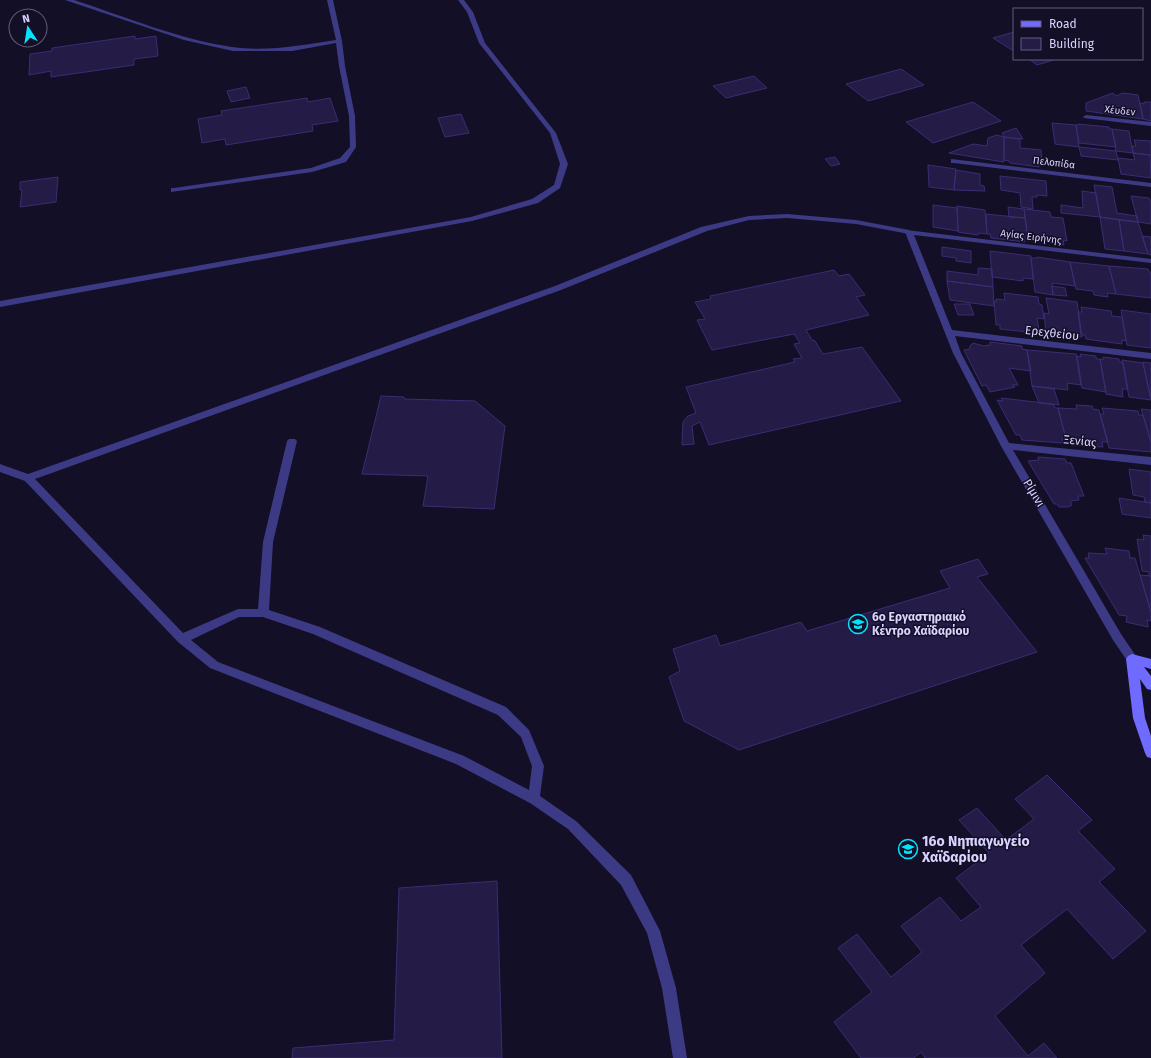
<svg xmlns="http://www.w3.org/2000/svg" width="1151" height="1058" viewBox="0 0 1151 1058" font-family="'Fira Sans',sans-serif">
<rect width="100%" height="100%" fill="#130f26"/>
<path fill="#241b47" stroke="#3b2d73" d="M1014 32V49L1012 50 993 38Z
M135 36V39L156 36 158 56 134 59V65L51 77V71L29 75 30 54 52 51V48Z
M1029 59H1057L1037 65Z
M901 69 924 85 868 101 846 84Z
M754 76 767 88 726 98 713 86Z
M246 87 250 98 231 102 227 91Z
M1113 93 1116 96 1123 93 1138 95 1143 119 1086 111V103Z
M307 98 308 102 330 98 338 121 312 125 313 131 226 145 225 139 202 143 198 119 222 115 221 111Z
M973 102 1001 121 933 143 906 122Z
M1144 102H1151V121L1143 119 1140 103 1144 104Z
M461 114 469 133 445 137 438 118Z
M1052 123 1076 125 1079 147 1055 144Z
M1078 124 1109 127V129H1112L1116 147 1079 143 1076 125H1078Z
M1016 128 1023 139 1004 137 1002 133Z
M1112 129 1129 131 1133 153 1116 151Z
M997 135 1004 137V162L949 153 973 144 987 146 988 138Z
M1004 137 1020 139V148L1041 150 1042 165H1039V167L1010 163 1009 161 1004 160Z
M1134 140 1151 141V155L1133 153 1132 146H1136Z
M1079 147 1116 151 1118 160 1081 156Z
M1133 153 1150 155 1151 178 1121 174 1118 158 1135 160Z
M835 157 840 164 831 166 825 159Z
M928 165 956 169 954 190 929 187Z
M956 170 980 174V185L984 186 985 191 954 190Z
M1000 176 1046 181 1047 196 1037 195V197H1032L1033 209 1021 207 1020 193 1001 190Z
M58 177 56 202 20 207 22 190H20V182Z
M1094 185 1112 187 1117 213 1137 216 1138 222 1100 217Z
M1082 191 1096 193 1100 217 1061 213V205L1083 208Z
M1131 196 1149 198 1151 202V224L1138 222Z
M933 205 957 208 958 231 933 227Z
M957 206 985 210 987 234 978 233V235L958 232Z
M1008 207 1024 209 1025 218 1009 217Z
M1024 209 1050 212 1051 217 1063 218 1067 241 1063 240 1064 245 1051 243V240L1043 239V242L1028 240Z
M986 214 1025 218 1028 239H1024L1025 242 991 238 990 234H987Z
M1100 217 1119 220 1124 251 1105 249Z
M1119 220 1138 222 1148 254 1124 251Z
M1142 236 1151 237V255L1148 254Z
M942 247 971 251V263L956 261V258L942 256Z
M990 251 1031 256 1033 279 1023 278V281L992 277Z
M1037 257 1070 262 1075 286 1052 283 1053 295 1035 292 1031 258H1037Z
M1070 262 1109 266 1116 294 1107 293 1108 297 1094 295 1093 291 1076 289Z
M1109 266 1148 269 1149 272H1151V298L1116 294Z
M978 268 992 269 993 287 947 281V271L978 275Z
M834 270 839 276 849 274 865 295 856 297 869 315 806 330 812 340 815 341 823 354 862 347 901 401 709 445 700 422 692 426 694 444 682 445 683 422 688 416 696 413 686 387 795 362 793 359 802 358 794 344 800 343 794 334 712 350 697 320 705 319 695 302 711 299 710 296Z
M947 281 993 287 994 306 950 300Z
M1052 286 1065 288 1067 296 1053 295Z
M1004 293 1038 297 1039 304 1042 305 1044 319 1037 318 1039 330H1036L1037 333 1000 329V325H996L994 301 996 302V299L1005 300Z
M1046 298 1077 302 1082 337 1046 332 1044 313 1049 314Z
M954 304H970L974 315H958Z
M1081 307 1111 311 1112 316 1122 317 1126 341 1122 340V344L1086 339 1085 335H1081L1078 312H1082Z
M1121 310 1151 314V348L1127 345Z
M990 342 1022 346V349L1027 350 1031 371 1009 368 1018 385H1012L1015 387 990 392 986 385 982 386 964 350 970 349V346L973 343 984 346 990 345Z
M1027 350 1076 354 1081 385 1067 383 1068 390 1032 386Z
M1080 354 1096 356V359H1100L1106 392 1082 388 1077 356 1081 357Z
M1103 357 1119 359V362H1123L1128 389H1122L1123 397 1106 394 1100 359 1103 360Z
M1122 360 1143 363 1151 400 1129 397Z
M1143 362 1151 363V399L1143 363Z
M1032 386 1054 389 1059 405 1039 403Z
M381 396 404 397V399L475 401 505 426 494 509 423 506 428 476 362 474Z
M1001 398 1053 404 1055 408H1058L1066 439H1062L1063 443 1022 440 1020 435H1016L997 400 1003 401Z
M1076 405 1092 406 1093 409 1099 410 1108 442H1102L1103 447 1071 445 1069 439H1066L1058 408 1077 409Z
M1102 408 1138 411 1139 415H1143L1151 442V452L1109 448 1100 414H1104Z
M1141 409 1151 410V442L1143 415Z
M1038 457 1065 459 1067 463H1071L1084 496H1078L1079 500 1070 501 1072 505 1068 507H1059L1057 504H1054L1028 461 1039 460Z
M1129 469 1151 472V503L1145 502 1144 497 1133 495Z
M1119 498 1151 503V518L1122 514Z
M1143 535 1151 536V576H1149V572L1142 571 1137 539 1144 540Z
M1105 548 1129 551 1130 558H1135L1151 612V621L1147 620 1148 627 1126 622 1127 616 1119 615 1085 558H1089L1088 553 1107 554Z
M978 559 988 574 977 577 1037 652 739 750 684 721 669 677 680 671 673 649 716 635 720 646 801 622 807 631 950 588 940 571Z
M1140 575 1151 576V612Z
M1047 775 1092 820 1078 831 1115 869 1099 882 1146 931 1113 959 1067 909 1021 945 1045 973 995 1016 1028 1056 1044 1043 1057 1058H925L921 1052 914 1058H861L834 1022 872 992 838 948 857 934 891 977 922 952 901 926 940 897 961 921 981 907 956 878 989 853 959 820 977 808 1006 840 1034 819 1015 799Z
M497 881 502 1058H292L293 1048 394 1040 399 888Z"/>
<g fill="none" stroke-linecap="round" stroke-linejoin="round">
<path fill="#3d3a85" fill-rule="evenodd" d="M65 0H74C126 17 178 39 232 47 267 52 302 45 336 40L327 0H333L342 41 345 66 355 116 356 147 346 162 312 172 171 192V188H174L311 168 340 158 350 147 349 116 339 66 336 43 292 51H233L184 40Z
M458 0H464L473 12 485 43 556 133 568 164 560 188 538 203 472 221 0 307V301L471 217 532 199 554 185 560 164 550 133 479 43 467 12Z
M787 214 856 220 909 230 913 232 909 234 856 224 787 218 749 220 707 231 561 290 35 479 183 633 238 609H258L263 542 287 441 289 439H295L297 441 273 542 269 610 320 627 506 707 529 730 544 766 540 796 576 821 631 875 660 931 676 988 687 1058H673L662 988 647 933 621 885 568 829 530 803 456 764 210 668 178 642 25 481 0 472V464L28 474 555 286 701 227 749 216ZM239 617H263L313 634 498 715 521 737 532 766 529 790 464 756 218 662 191 640Z"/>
<path fill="#3d3a85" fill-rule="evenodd" d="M1086 115 1151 122V126L1084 118 1083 117Z
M951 159 1151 183V187L954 163H951Z
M906 230 1151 259V263L914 235 952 330 1151 353V359L955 336 961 353 1009 443 1151 457V465L1013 450 1121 634 1136 656 1138 659 1136 662 1132 664 1128 662 1113 640 1001 446 953 353 905 232Z"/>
<path fill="#6f6bff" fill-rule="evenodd" d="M1132 654 1151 659V669L1144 667 1151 676V690L1147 689 1140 679 1145 718 1151 736V758L1147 757 1145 753 1133 718 1126 659 1128 656Z"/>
</g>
<defs>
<symbol id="school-ring" viewBox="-11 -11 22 22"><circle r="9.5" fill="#130f26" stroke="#00e5ff" stroke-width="1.5"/><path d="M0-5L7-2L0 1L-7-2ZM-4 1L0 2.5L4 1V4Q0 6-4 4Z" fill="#00e5ff"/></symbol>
</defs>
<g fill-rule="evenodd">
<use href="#school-ring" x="847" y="613" width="22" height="22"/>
<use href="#school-ring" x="897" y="838" width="22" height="22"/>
</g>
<g text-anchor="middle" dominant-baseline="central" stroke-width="3" stroke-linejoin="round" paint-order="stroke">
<g font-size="10" fill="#d9d4ff" stroke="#130f26">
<text transform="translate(1120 111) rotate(6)">Χέυδεν</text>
<text transform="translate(1054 163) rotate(7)">Πελοπίδα</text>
<text transform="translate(1031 237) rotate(7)">Αγίας Ειρήνης</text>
</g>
<g font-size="12" fill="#d9d4ff" stroke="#130f26">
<text transform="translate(1052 333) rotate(7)">Ερεχθείου</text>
<text transform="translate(1080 441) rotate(6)">Ξενίας</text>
<text transform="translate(1034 493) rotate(59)">Ρίμινι</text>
</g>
<g font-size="12" font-weight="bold" fill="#d9d4ff" stroke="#130f26" text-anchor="start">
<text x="872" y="617">6ο Εργαστηριακό<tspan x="872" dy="14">Κέντρο Χαϊδαρίου</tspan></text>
</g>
<g font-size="14" font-weight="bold" fill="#d9d4ff" stroke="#130f26" text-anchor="start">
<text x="922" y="841">16ο Νηπιαγωγείο<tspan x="922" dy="16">Χαϊδαρίου</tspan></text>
</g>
</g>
<rect x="1013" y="8" width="130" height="52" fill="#130f26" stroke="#625e7d"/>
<rect x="1021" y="21" width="20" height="6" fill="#6f6bff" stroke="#625e7d"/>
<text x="1049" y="28" font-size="12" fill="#d9d4ff">Road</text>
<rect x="1021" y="38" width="20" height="12" fill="#241b47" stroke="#625e7d"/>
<text x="1049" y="48" font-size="12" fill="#d9d4ff">Building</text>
<g transform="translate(28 28) rotate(348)"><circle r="19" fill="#130f26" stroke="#625e7d"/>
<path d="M0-3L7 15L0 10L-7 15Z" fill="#00e5ff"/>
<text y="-6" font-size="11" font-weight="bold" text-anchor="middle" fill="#d9d4ff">N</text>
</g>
</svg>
